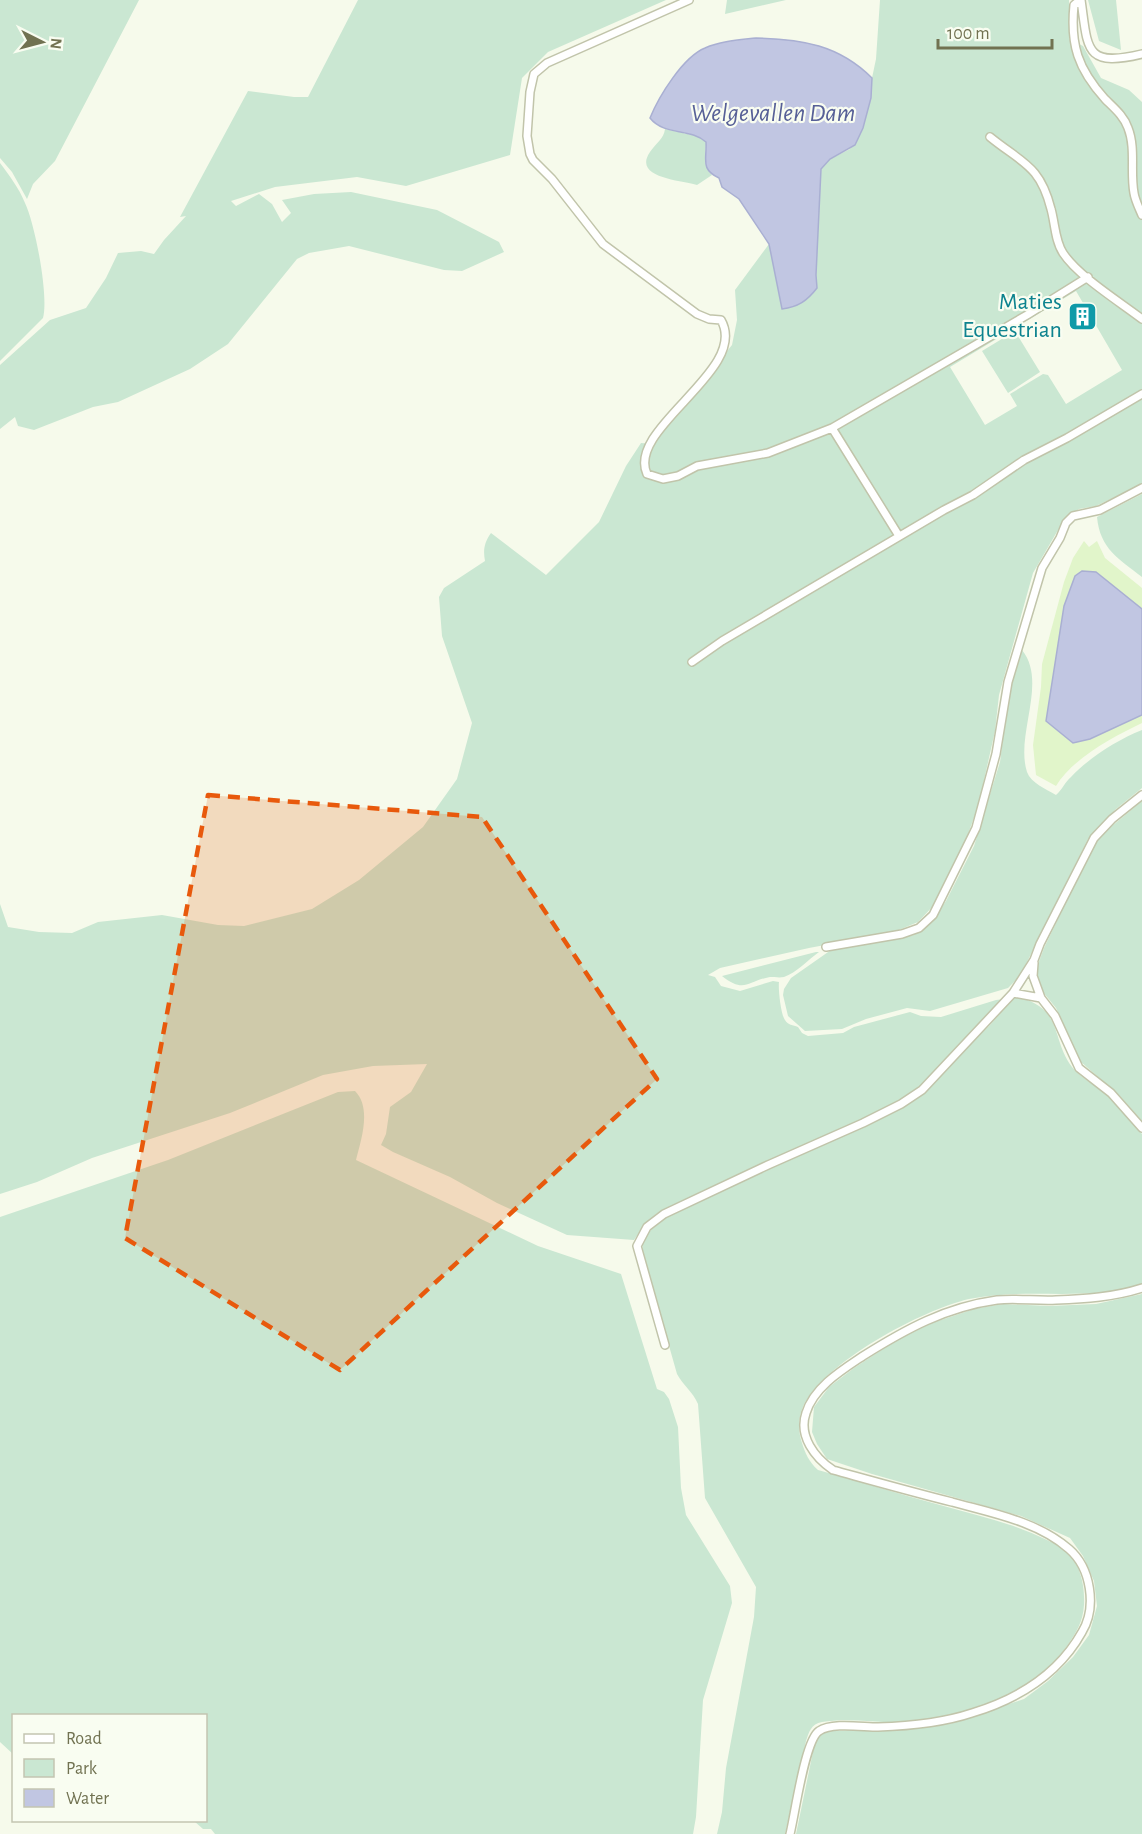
<svg xmlns="http://www.w3.org/2000/svg" width="1142" height="1834" viewBox="0 0 1142 1834" font-family="'Alegreya Sans',sans-serif">
<rect width="100%" height="100%" fill="#f6faeb"/>
<path fill="#cae7d2" fill-rule="evenodd" d="M0 0H139L55 161 33 184 27 199 12 172 0 158Z
M358 0H666L548 52 522 78 510 155 406 186 357 177 275 187 231 201 236 206 259 194 272 204 282 222 291 213 282 200 314 194 351 192 437 210 499 242 504 252 462 271 444 270 349 246 309 253 297 259 228 344 190 369 118 402 93 407 34 430 18 426 15 417 0 429V365L50 320 86 308 106 278 118 253 141 251 154 254 164 240 186 216 180 217 248 91 294 97H308Z
M727 0H786L725 14Z
M880 0H1069V39L1083 46 1101 78 1129 90 1142 102V484L1096 506 1079 509 1065 518 1033 573 999 695 995 731 978 807 965 842 935 904 918 922 894 932 809 948 720 968 708 975 715 977 721 986 740 991 773 981 779 982C778 989 781 1015 785 1020 788 1025 793 1025 798 1027L802 1033 808 1036 843 1033 854 1027 910 1012 921 1016 941 1017 996 1000 1005 999 919 1087 899 1101 875 1114 790 1151 656 1214 645 1224 634 1240 567 1235 497 1203 450 1177 393 1152 381 1145 386 1134 390 1107 411 1092 427 1064 373 1066 323 1075 230 1113 92 1158 37 1182 0 1194V904L8 927 39 932 72 933 98 922 162 915 218 925 244 926 312 909 359 880 423 827 457 779 472 723 442 636 439 597 444 588 485 561C483 550 484 543 491 533L546 575 599 522 626 466 641 443 653 444 732 345 737 320 735 290 769 244 782 308C798 307 807 301 817 288L816 275 821 169 830 159 850 149 872 78 876 59ZM1076 291 1122 370 1066 404 1048 375 1043 374 1010 394 1017 406 985 425 950 367Z
M1088 0H1116L1121 50 1099 41Z
M665 129 701 137 706 142C706 154 702 166 712 175L697 185C682 180 632 178 650 152 655 144 664 139 665 129Z
M0 163C9 175 19 188 25 203 35 224 49 296 43 318L0 361Z
M1015 331 1040 372 1008 393 982 351Z
M1142 494V577C1119 559 1100 549 1097 517Z
M1022 650C1048 682 1015 735 1027 772 1031 783 1046 789 1056 795 1062 790 1065 782 1071 777 1090 757 1117 740 1142 730V788L1116 809 1088 839 1029 958 1020 976 1008 988 930 1011 907 1008 866 1019 842 1029 805 1031 788 1016 783 995 784 989 791 978 831 950 914 935 932 922 946 901 974 846 1000 762 1009 691 1019 651Z
M1142 801V1121L1120 1096 1081 1062 1056 1008 1043 992 1037 976 1038 964 1044 948 1093 846 1106 831Z
M816 952H819C809 959 796 973 784 977 779 978 775 977 770 977 747 981 745 994 722 976Z
M1018 997C1064 1009 1050 1037 1072 1067 1081 1079 1097 1085 1108 1096 1120 1108 1131 1122 1142 1134V1285C1084 1302 1027 1287 969 1299 924 1309 822 1363 803 1407 798 1418 798 1431 802 1443 805 1453 809 1462 818 1470 858 1481 899 1494 940 1505 976 1515 1013 1523 1047 1540 1053 1543 1061 1546 1066 1551 1081 1564 1085 1587 1084 1605 1083 1622 1076 1633 1067 1646 1031 1696 967 1716 908 1722 880 1724 850 1717 822 1722 811 1724 809 1732 806 1741L785 1834H717L722 1812 726 1768 754 1617 756 1587 705 1498 698 1404C693 1392 683 1385 677 1374L643 1254 642 1242 647 1233 666 1218 790 1158 902 1108 941 1076 958 1055 989 1026 1014 998Z
M355 1091C372 1108 361 1140 356 1160L538 1246 621 1274 657 1389 664 1392 669 1399 678 1427 681 1488 686 1515 730 1586 732 1603 703 1700 696 1817 693 1834H215L211 1829H203L194 1821 206 1820V1716H14L13 1754 0 1742V1217L168 1160 338 1092Z
M1142 1294V1834H796L815 1742 820 1735 828 1731 916 1729 960 1720 1024 1699 1048 1681 1073 1657 1089 1635 1097 1606 1094 1581 1083 1556 1070 1538 1021 1516 872 1474 827 1459 817 1444 812 1432 814 1407 829 1387 854 1368 897 1340 932 1323 974 1309 1003 1304 1049 1306 1096 1304Z"/>
<path fill="#e1f5ca" d="M1084 541 1089 547 1097 541 1105 558 1142 588V609L1096 572 1090 739 1142 715V723C1113 737 1073 758 1056 786L1036 775 1033 745 1041 687 1042 664 1064 582 1073 558Z"/>
<path fill="#c1c6e2" stroke="#a9afd2" stroke-width="1.5" d="M756 38C802 39 839 45 872 78L871 98 863 128 855 145 830 159 821 169 816 275 817 288C807 301 798 307 782 309L769 244 739 199 722 187 719 178C700 169 707 160 706 142 691 128 664 136 650 118 659 96 683 57 705 48 721 41 739 40 756 38Z
M1082 571 1096 572 1142 609V715L1090 739 1073 743 1046 721 1064 606 1075 576Z"/>
<g fill="none" stroke-linecap="round" stroke-linejoin="round">
<defs>
<path id="street" d="M689 0 547 63 534 74 530 92 527 136 530 154 533 160 552 179 603 244 697 314 709 319 721 320C750 370 626 428 647 474L663 479 678 476 697 466 768 453 832 428 1027 315 1088 277
M1080 0 1074 5C1070 45 1078 69 1105 99 1114 108 1124 116 1128 128 1136 148 1130 172 1134 193 1135 200 1139 208 1142 215
M1081 0C1088 49 1084 68 1142 54
M990 137C1022 163 1040 165 1051 209 1055 223 1055 241 1063 253 1078 276 1120 302 1142 319
M832 428 899 536
M692 662 722 641 944 510 973 495 1024 460 1067 438 1142 394
M826 947 902 934 919 928 933 915 976 828 996 754 1008 682 1042 568 1060 538 1066 523 1073 516 1100 510 1142 488
M1013 993 1041 998 1033 976 1034 963
M1041 998 1055 1016 1079 1068 1111 1093 1142 1128
M665 1345 637 1246 647 1227 664 1214 768 1165 863 1123 901 1104 922 1090 1013 993 1034 960 1040 944 1094 838 1112 819 1142 795
M790 1834C795 1814 805 1740 819 1731 832 1722 862 1727 878 1727 909 1726 942 1723 972 1713 1018 1699 1058 1675 1082 1632 1097 1607 1091 1568 1069 1549 1037 1521 991 1513 952 1502 912 1492 873 1481 833 1470 815 1458 798 1436 806 1413 814 1387 842 1370 863 1356 906 1329 946 1307 997 1300 1016 1298 1037 1301 1056 1300 1085 1299 1114 1297 1142 1288"/>
</defs>
<use href="#street" stroke="#c1c4aa" stroke-width="10"/>
<use href="#street" stroke="#fff" stroke-width="7"/>
</g>
<path fill="#e8590c" fill-opacity="0.2" stroke="#e8590c" stroke-width="4.5" stroke-dasharray="12 8" stroke-linejoin="round" d="M208 795 482 817 657 1079 340 1370 125 1238Z"/>
<defs>
<symbol id="building-square" viewBox="-11 -11 22 22"><rect x="-9" y="-9" width="18" height="18" rx="4" fill="#0f9aa8" stroke="#f9fdf1"/><path d="M-4-6H4V6H1V3H-1V6H-4ZM-2.5-4.3h1.7v1.8h-1.7ZM.8-4.3h1.7v1.8H.8ZM-2.5-1h1.7V.8h-1.7ZM.8-1h1.7V.8H.8Z" fill="#fff"/></symbol>
</defs>
<g fill-rule="evenodd">
<use href="#building-square" x="1066" y="300" width="33" height="33"/>
</g>
<g text-anchor="middle" dominant-baseline="central" stroke-width="4.5" stroke-linejoin="round" paint-order="stroke">
<g font-size="24" fill="#0d838f" stroke="#f9fdf1" text-anchor="end">
<text x="1062" y="302">Maties<tspan x="1062" dy="28">Equestrian</tspan></text>
</g>
<g font-size="26" font-style="italic" fill="#576097" stroke="#f9fdf1">
<text x="773" y="113">Welgevallen Dam</text>
</g>
</g>
<rect x="12" y="1714" width="195" height="108" fill="#f9fdf1" stroke="#c3c5b1" stroke-width="1.5"/>
<rect x="24" y="1734" width="30" height="9" fill="#ffffff" stroke="#c3c5b1" stroke-width="1.5"/>
<text x="66" y="1744" font-size="18" fill="#717251">Road</text>
<rect x="24" y="1759" width="30" height="18" fill="#cae7d2" stroke="#c3c5b1" stroke-width="1.5"/>
<text x="66" y="1774" font-size="18" fill="#717251">Park</text>
<rect x="24" y="1789" width="30" height="18" fill="#c1c6e2" stroke="#c3c5b1" stroke-width="1.5"/>
<text x="66" y="1804" font-size="18" fill="#717251">Water</text>
<g transform="translate(42 42) rotate(96)" stroke="#f9fdf1" stroke-width="4.5" paint-order="stroke">
<path d="M0-4.5L10 22L0 15L-10 22Z" fill="#717251"/>
<text y="-9" font-size="16" font-weight="bold" text-anchor="middle" fill="#717251">N</text>
</g>
<path d="M938 39v9h114v-9" fill="none" stroke="#717251" stroke-width="3"/>
<text x="947" y="39" font-size="18" fill="#717251" stroke="#f9fdf1" stroke-width="4.5" paint-order="stroke">100 m</text>
</svg>
